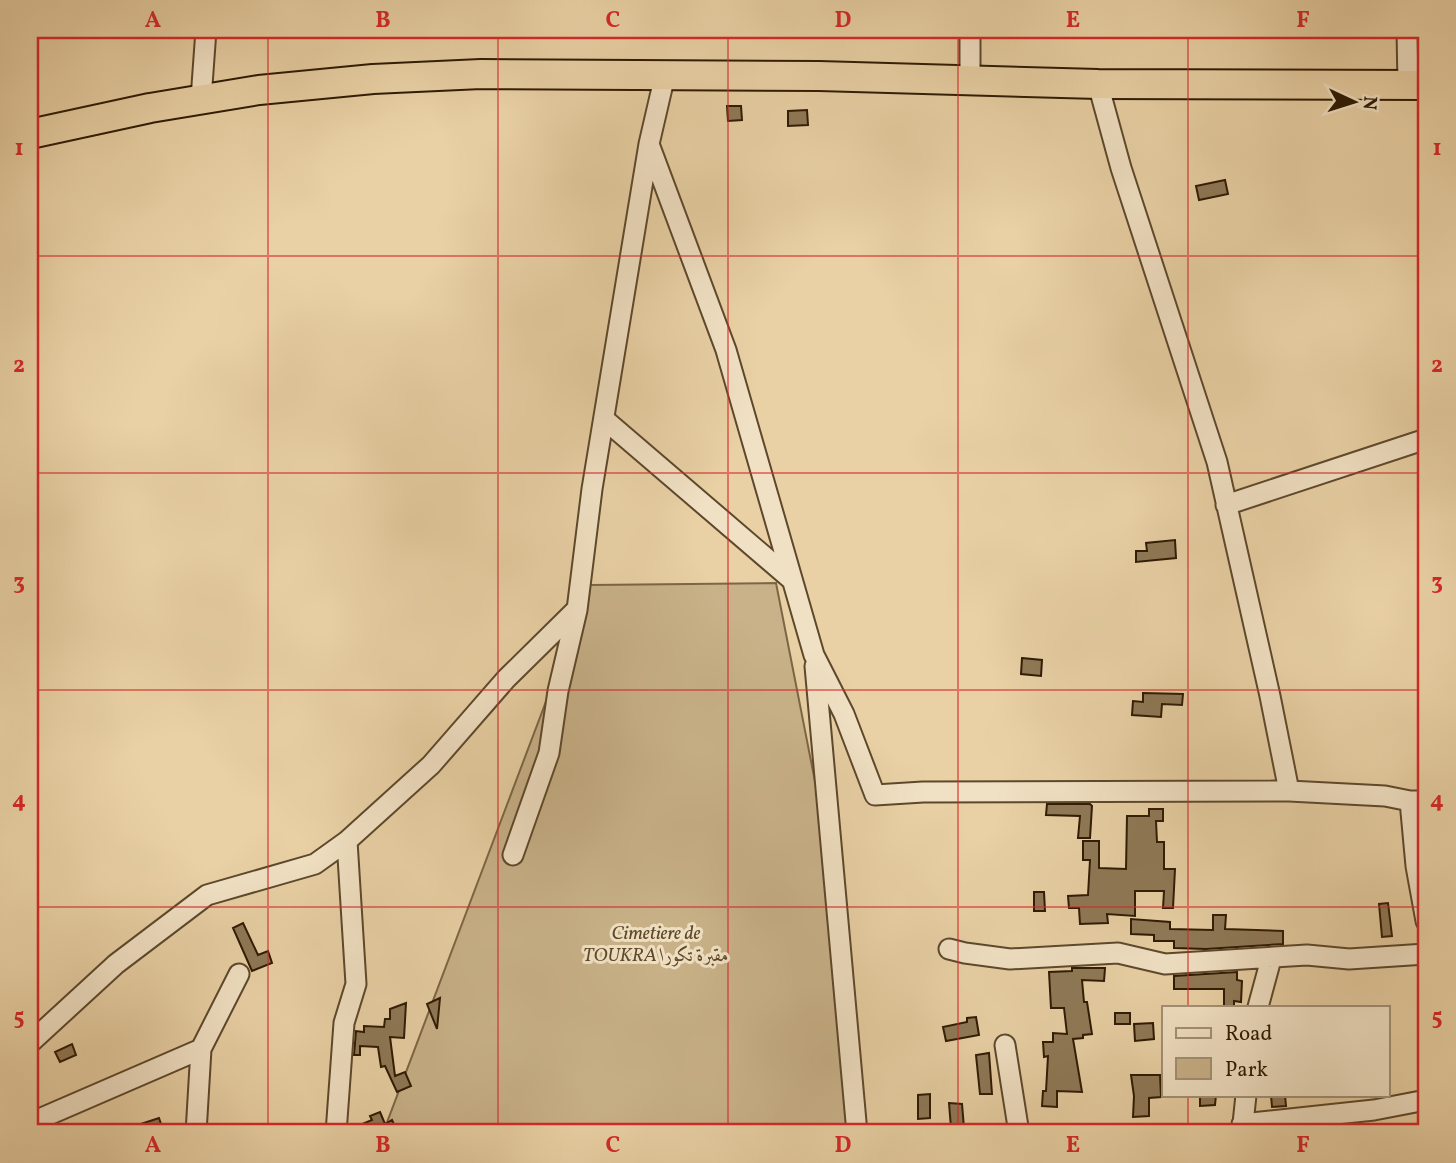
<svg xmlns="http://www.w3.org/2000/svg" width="1456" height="1163" viewBox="0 0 1456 1163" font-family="Vollkorn,Amiri,serif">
<rect width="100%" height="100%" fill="#e9d1a5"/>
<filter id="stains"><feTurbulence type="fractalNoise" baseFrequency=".00286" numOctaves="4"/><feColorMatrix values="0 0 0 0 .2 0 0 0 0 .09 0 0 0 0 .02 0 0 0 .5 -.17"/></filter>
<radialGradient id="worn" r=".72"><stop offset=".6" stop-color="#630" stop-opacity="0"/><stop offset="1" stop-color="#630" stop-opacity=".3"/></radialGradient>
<path fill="#c9b289" stroke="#7c6646" stroke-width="2" d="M776 583 845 934 857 1133H383L590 585Z"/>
<path fill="#8f7957" stroke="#2e1a03" stroke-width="2" d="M727 106H741L742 120 728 121Z
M807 110 808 125 788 126V111Z
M1225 180 1228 194 1199 200 1196 186Z
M1175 540 1176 558 1136 562V551H1147L1146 543Z
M1022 658 1042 660 1041 676 1021 674Z
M1143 693 1183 694 1182 705 1162 704 1161 717 1132 715 1133 701 1143 702Z
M1047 804H1090L1092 806 1090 838H1078L1080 816 1046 815Z
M1149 809H1163V821H1156L1157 842H1164V869H1175L1173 908H1163L1164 891H1135V916L1107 914 1108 923 1080 924 1079 908H1069L1068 896 1088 895 1090 860H1083V841H1099V868L1126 869 1127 816H1149Z
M1034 892H1044L1045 911H1034Z
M1388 903 1392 936 1382 937 1379 904Z
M1213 915H1226L1225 929 1283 931V944L1206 949 1174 948V941H1154V935L1131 934V919L1170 922V929L1213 930Z
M243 923 258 955 268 951 272 963 252 971 233 928Z
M1072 968H1105L1104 981 1082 980 1084 1002H1087L1092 1034 1083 1035V1038L1073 1039 1082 1092 1057 1091V1107L1042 1106 1043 1091H1046L1048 1056 1044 1057 1043 1042H1053V1033L1067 1034 1064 1008H1051L1049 972 1072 971Z
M1237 972V980L1242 981 1241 1002 1234 1001V1007H1224V989H1174V976Z
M440 998 437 1029 427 1004Z
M406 1003 404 1038 390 1037 395 1076 405 1072 411 1086 397 1092 385 1066 381 1067 378 1047 360 1046V1055H354L356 1031 364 1032V1026L384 1027 385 1019H390V1009Z
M1115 1013H1130V1024H1115Z
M976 1017 979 1035 946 1041 943 1027 967 1022V1018Z
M1153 1023 1154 1039 1135 1041 1134 1024Z
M72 1044 76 1055 60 1062 55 1052Z
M989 1053 992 1094H980L976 1055Z
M1131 1075H1160L1161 1097 1149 1098V1116L1133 1117 1134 1096Z
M930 1094V1118L918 1119V1095Z
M1200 1095H1216L1215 1105 1200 1106Z
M1271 1095H1285L1286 1106 1272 1107Z
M949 1103 962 1104 964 1128H951Z
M380 1112 385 1124 392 1120 398 1133H348V1130L372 1120 370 1116Z
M159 1118 164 1133H144L141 1124Z"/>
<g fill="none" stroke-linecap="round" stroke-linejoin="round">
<defs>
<path id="minor" d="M970 30V81
M1407 30 1408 85
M1098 84 1121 168 1217 462 1270 696 1289 791
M201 99 206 30
M649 144 726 350 814 655 844 714 875 795 923 792 1289 791 1385 796 1410 801H1426
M604 419 792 580
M1226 505 1426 439
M815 666 857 1133
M1410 801 1416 866 1426 921
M513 855 549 753 558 691 577 610 592 489 649 144 665 75
M949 949 965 953 1010 959 1118 953 1165 964 1307 955 1349 959 1426 954
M1258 1007 1271 959
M30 1043 116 964 207 895 315 864 347 841 431 765 506 679 576 610
M1005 1045 1019 1133
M30 1123 201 1049
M1242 1124 1374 1110 1426 1100
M196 1133 201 1049 239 974
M336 1133 344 1023 356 984 347 841
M1242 1133 1246 1095"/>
<path id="highway" d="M30 134 150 108 259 90 373 79 481 74 819 76 1098 84 1426 85"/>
</defs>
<use href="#minor" stroke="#5d482c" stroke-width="23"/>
<use href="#highway" stroke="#2e1a03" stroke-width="32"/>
<use href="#minor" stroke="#f1e1c4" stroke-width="19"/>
<use href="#highway" stroke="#e9d1a5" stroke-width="28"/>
</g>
<path fill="none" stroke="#d62828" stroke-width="2" stroke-opacity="0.55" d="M268 30V1133M498 30V1133M728 30V1133M958 30V1133M1188 30V1007M30 256H1426M30 473H1426M30 690H1426M30 907H1426M1188 1095V1133"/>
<g text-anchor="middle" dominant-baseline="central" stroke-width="6" stroke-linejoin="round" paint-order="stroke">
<g font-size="19" font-style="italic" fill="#5c482b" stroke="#f1e1c4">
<text x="656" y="934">Cimetiere de<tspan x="656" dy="22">TOUKRA مقبرة تكورا</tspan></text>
</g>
</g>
<rect width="1456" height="1163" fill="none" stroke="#e9d1a5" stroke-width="77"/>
<rect x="1162" y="1006" width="228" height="91" fill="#f1e1c4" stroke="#a39177" stroke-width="2"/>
<rect x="1176" y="1028" width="35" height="10" fill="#f1e1c4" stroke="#a39177" stroke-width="2"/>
<text x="1225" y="1040" font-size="21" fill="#2e1a03">Road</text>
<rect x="1176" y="1058" width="35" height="21" fill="#c9b289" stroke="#a39177" stroke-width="2"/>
<text x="1225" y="1076" font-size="21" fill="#2e1a03">Park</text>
<g transform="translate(1354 102) rotate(94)" stroke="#f1e1c4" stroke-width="5" paint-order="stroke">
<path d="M0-5L12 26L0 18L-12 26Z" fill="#2e1a03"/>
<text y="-10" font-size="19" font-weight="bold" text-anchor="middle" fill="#2e1a03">N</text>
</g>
<rect x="38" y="38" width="1380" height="1086" fill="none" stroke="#d62828" stroke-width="2.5"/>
<g font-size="23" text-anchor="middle" font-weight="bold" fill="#d62828">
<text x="153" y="27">A</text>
<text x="383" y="27">B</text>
<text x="613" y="27">C</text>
<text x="843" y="27">D</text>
<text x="1073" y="27">E</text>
<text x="1303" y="27">F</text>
<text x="19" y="155">1</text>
<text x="1437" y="155">1</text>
<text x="19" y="372">2</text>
<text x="1437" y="372">2</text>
<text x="19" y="589">3</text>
<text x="1437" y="589">3</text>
<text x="19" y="807">4</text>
<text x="1437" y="807">4</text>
<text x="19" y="1024">5</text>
<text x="1437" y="1024">5</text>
<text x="153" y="1152">A</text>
<text x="383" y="1152">B</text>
<text x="613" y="1152">C</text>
<text x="843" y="1152">D</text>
<text x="1073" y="1152">E</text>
<text x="1303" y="1152">F</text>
</g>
<rect width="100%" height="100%" filter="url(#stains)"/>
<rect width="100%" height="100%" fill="url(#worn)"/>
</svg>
